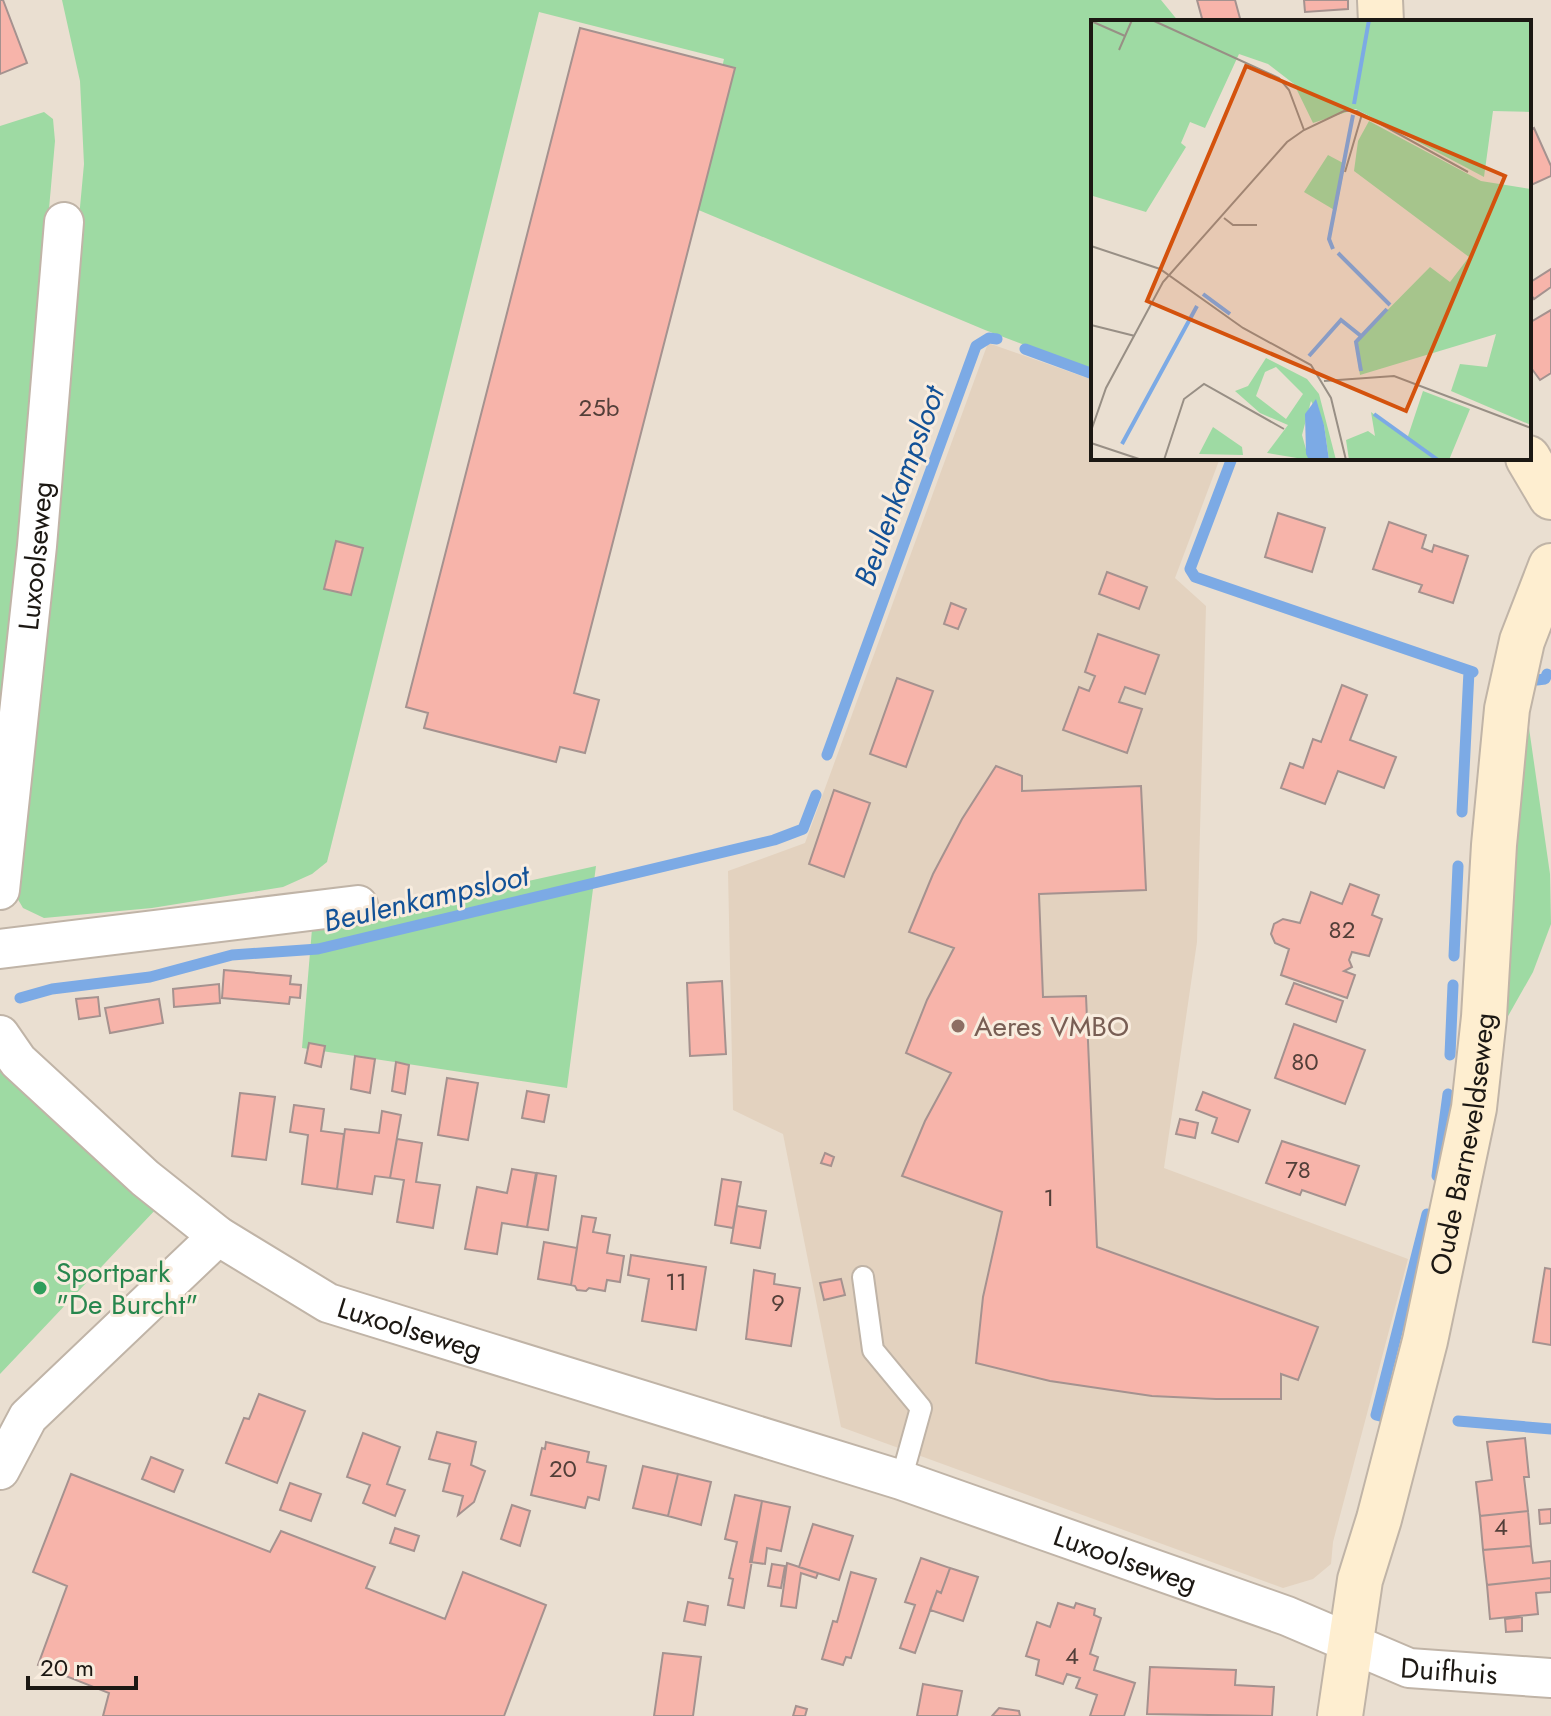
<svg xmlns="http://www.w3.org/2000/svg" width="1551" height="1716" viewBox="0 0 1551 1716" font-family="Jost,sans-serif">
<rect width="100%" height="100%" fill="#eadfd1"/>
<path fill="#e3d2bf" d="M988 343 1093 380V458H1220L1175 578 1206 606 1197 942 1164 1168 1408 1259 1333 1542 1331 1564 1313 1579 1283 1588 841 1427 783 1134 733 1110 728 871 805 843Z"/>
<path fill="#9edaa3" d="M62 0H1161L1179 22H1093V371L985 330 689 206 724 59 539 12 327 862 312 874 283 887 152 908 44 918 23 908 16 896 84 164 80 81Z
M44 112 53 119 55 141 0 764V126Z
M1529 728 1550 874 1551 924 1533 972 1503 1025 1519 809Z
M596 866 567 1088 302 1048 312 929Z
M0 1040 158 1207 0 1374Z"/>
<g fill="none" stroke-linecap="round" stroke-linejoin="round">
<path stroke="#7caae5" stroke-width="11" d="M1025 349 1093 374
M1232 458 1190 569 1195 577 1473 672
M1537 680 1545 679 1547 674
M827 755 976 346 989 338 997 339
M1462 812 1469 671
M1454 956 1458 866
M20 998 52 989 150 977 232 955 318 949 774 840 803 829 816 795
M1450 1055 1453 985
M1437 1176 1448 1094
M1380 1416 1376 1415 1427 1214
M1458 1421 1551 1429"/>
</g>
<path fill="#f7b4aa" stroke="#a5928f" stroke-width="2" d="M0 0H3L27 63 0 74Z
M1197 0H1235L1241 22H1203Z
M1304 0H1348V9L1305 12Z
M580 28 735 68 574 693 599 700 585 753 560 747 556 762 424 728 428 713 406 707Z
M1534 128 1551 166V176L1529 186V131Z
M1551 269V287L1534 299 1529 292V283Z
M1551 310V373L1540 380 1529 365V323Z
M1278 513 1325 528 1312 572 1265 557Z
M1389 522 1426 535 1422 548 1432 552 1434 545 1468 556 1453 603 1419 592 1422 585 1373 569Z
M336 541 363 548 351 595 324 589Z
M1107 572 1147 587 1139 609 1099 594Z
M951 603 966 609 958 629 944 624Z
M1098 634 1159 655 1145 694 1125 687 1119 702 1142 709 1127 753 1063 730 1079 687 1089 691 1095 676 1085 672Z
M897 678 933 691 906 767 870 754Z
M1342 685 1367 695 1350 740 1396 757 1384 788 1338 771 1325 804 1281 788 1290 763 1303 768 1313 739 1321 742Z
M996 766 1022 776V791L1141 786 1146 890 1039 894 1043 997 1086 996 1097 1247 1318 1327 1298 1380 1281 1374V1399H1216L1152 1396 1050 1381 976 1363 983 1297 1002 1212 902 1176 925 1121 951 1073 906 1053 927 1000 954 948 909 932 933 874 962 819Z
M834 790 870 803 844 877 809 864Z
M1350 884 1379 895 1372 915 1382 919 1369 956 1352 952 1349 960 1352 967 1344 971 1355 975 1347 998 1281 975 1289 949 1275 943 1271 934 1274 924 1283 919 1300 923 1311 892 1342 904Z
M224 970 291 976 290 984 301 985 300 998 290 997 289 1004 222 998Z
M722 981 726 1054 690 1056 687 983Z
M1294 983 1343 1001 1336 1022 1286 1004Z
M219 984 220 1003 174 1007 173 989Z
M98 997 100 1016 79 1019 76 999Z
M159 999 163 1023 110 1033 105 1008Z
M1294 1024 1365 1050 1345 1104 1275 1078Z
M309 1043 325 1046 321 1067 305 1063Z
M355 1056 375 1059 370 1093 351 1089Z
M396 1062 409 1065 405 1094 392 1091Z
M447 1078 478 1083 468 1140 438 1135Z
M527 1091 549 1095 544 1122 522 1118Z
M1203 1092 1250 1110 1238 1142 1212 1133 1217 1118 1196 1110Z
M240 1093 275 1097 266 1160 232 1156Z
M294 1105 324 1109 321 1131 344 1134 337 1189 302 1184 308 1135 290 1132Z
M382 1111 401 1115 390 1178 375 1176 372 1194 337 1189 345 1129 379 1133Z
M1180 1119 1198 1123 1195 1138 1176 1134Z
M397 1139 422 1143 416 1182 440 1185 433 1228 397 1222 404 1180 390 1178Z
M1282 1141 1359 1166 1345 1205 1302 1190 1300 1195 1266 1183Z
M825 1153 834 1157 831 1166 821 1163Z
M512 1169 536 1173 527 1227 502 1223 497 1254 465 1249 477 1187 507 1193Z
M537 1173 556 1176 548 1230 527 1227Z
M722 1179 741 1182 733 1228 715 1225Z
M737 1206 766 1211 760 1248 731 1243Z
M582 1216 596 1218 593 1232 610 1235 607 1253 624 1256 620 1282 607 1280 605 1291 589 1288 586 1291 577 1290 575 1286 571 1285Z
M544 1242 577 1248 571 1285 538 1279Z
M631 1255 706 1267 696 1330 642 1321 649 1279 628 1275Z
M1545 1268 1551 1269V1345L1533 1342Z
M754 1270 775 1274 774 1284 800 1288 791 1346 746 1339Z
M841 1279 845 1295 824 1300 820 1283Z
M259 1394 305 1411 277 1483 226 1463 244 1418 249 1419Z
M437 1432 476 1442 471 1465 485 1471 474 1502 458 1515 463 1496 443 1491 450 1464 429 1459Z
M363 1433 400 1447 387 1484 405 1490 395 1516 363 1503 370 1485 347 1477Z
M1525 1438 1529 1477H1524L1528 1511 1480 1516 1476 1482 1492 1480 1487 1442Z
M546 1442 589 1452 587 1462 606 1466 599 1500 588 1497 585 1508 531 1495 542 1448 545 1449Z
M151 1457 183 1470 174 1492 142 1479Z
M643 1466 678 1474 668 1516 633 1508Z
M71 1474 270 1552 281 1531 375 1567 366 1588 445 1619 463 1572 546 1605 504 1716H103L109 1693 38 1665 67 1586 33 1572Z
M678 1474 711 1482 701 1525 668 1516Z
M290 1483 321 1494 311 1521 280 1510Z
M735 1495 762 1501 744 1608 728 1605 733 1579 729 1578 737 1542 725 1539Z
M762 1501 790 1507 781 1551 767 1548 765 1564 750 1562Z
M512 1505 530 1511 520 1546 501 1539Z
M1551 1509V1523L1540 1524 1539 1510Z
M1528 1511 1531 1546 1483 1550 1480 1516Z
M813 1524 853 1536 839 1580 799 1567Z
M395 1528 419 1536 414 1551 390 1543Z
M1531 1546 1533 1563 1551 1561V1578L1487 1585 1483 1550Z
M921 1558 950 1568 941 1593 937 1591 915 1653 900 1648 915 1605 905 1602Z
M787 1563 818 1573 816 1578 801 1573 796 1608 781 1606Z
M772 1564 785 1566 781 1588 768 1586Z
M950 1568 978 1577 963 1621 930 1610 937 1591 941 1593Z
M851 1572 876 1579 851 1658 846 1657 843 1665 822 1659 833 1621 837 1622Z
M1551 1578V1592L1536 1593 1538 1614 1490 1619 1487 1585Z
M688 1602 708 1606 705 1625 684 1621Z
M1058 1603 1074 1608 1076 1603 1095 1609 1094 1615 1101 1618 1090 1654 1098 1657 1094 1670 1135 1683 1124 1716H1090L1097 1695 1076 1688 1080 1678 1067 1674 1063 1684 1036 1675 1039 1660 1026 1656 1037 1622 1050 1627Z
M1522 1617V1631L1506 1632 1505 1619Z
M663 1653 701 1657 693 1716H654Z
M1150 1667 1236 1670 1235 1685 1274 1687 1272 1716 1147 1714Z
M923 1684 962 1691 957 1716H917Z
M796 1706 807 1709 805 1716H793Z
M999 1708 1019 1711 1020 1716H992Z"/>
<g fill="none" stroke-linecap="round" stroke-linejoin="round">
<defs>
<path id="lane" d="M863 1277 873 1350 921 1408 901 1480"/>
<g id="street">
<path id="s1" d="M0 890 37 546 64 222"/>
<path d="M0 949 358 905"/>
<path id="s2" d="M0 1035 18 1061 145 1178 218 1236 328 1303 901 1480 1287 1616 1409 1668 1551 1678"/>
<path d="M0 1470 28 1417 218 1236"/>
</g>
<g id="secondary">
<path d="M1380 0 1381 22"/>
<path d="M1528 458 1551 497"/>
<path id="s3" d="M1340 1716 1360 1580 1379 1519 1425 1341 1474 1108 1484 1017 1494 845 1507 709 1522 641 1551 566"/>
</g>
</defs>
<use href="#lane" stroke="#c0b4a7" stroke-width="24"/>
<use href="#street" stroke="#c0b4a7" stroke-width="42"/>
<use href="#secondary" stroke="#c0b4a7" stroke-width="48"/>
<use href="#lane" stroke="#fff" stroke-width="20"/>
<use href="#street" stroke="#fff" stroke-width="38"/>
<use href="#secondary" stroke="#feeed0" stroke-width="44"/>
</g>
<circle fill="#8d6e63" stroke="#f8ecde" stroke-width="3" cx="958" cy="1026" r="8"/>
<circle fill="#2e9e5b" stroke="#f8ecde" stroke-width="3" cx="40" cy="1288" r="8"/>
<g text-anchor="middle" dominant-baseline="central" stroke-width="6" stroke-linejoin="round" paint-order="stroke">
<g font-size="24" fill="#533f39">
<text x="599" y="407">25b</text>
<text x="1342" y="929">82</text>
<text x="1305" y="1061">80</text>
<text x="1298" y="1169">78</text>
<text x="1049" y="1197">1</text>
<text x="676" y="1281">11</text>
<text x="778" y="1302">9</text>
<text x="563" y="1468">20</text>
<text x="1501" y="1526">4</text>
<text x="1072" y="1655">4</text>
</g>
<g font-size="28" fill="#1c1813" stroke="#f8ecde">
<text stroke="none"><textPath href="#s1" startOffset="336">Luxoolseweg</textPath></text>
<text stroke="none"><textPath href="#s3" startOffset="586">Oude Barneveldseweg</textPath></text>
<text stroke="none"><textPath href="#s2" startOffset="512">Luxoolseweg</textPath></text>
<text stroke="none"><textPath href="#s2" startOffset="1264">Luxoolseweg</textPath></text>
<text stroke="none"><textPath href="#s2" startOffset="1608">Duifhuis</textPath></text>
</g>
<g font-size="28" fill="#785e54" stroke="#f8ecde" text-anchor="start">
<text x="974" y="1026">Aeres VMBO</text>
</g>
<g font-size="28" fill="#27864d" stroke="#f8ecde" text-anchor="start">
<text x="56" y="1272">Sportpark<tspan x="56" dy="32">"De Burcht"</tspan></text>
</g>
<g font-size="30" font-style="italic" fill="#125197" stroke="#f8ecde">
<text transform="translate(899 486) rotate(-70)">Beulenkampsloot</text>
<text transform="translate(426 898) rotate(-13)">Beulenkampsloot</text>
</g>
</g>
<g transform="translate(1091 20)">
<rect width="440" height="440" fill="#eadfd1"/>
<path d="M0 0H440V92L402 91 393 157 265 89 222 103 203 64 177 44 148 34 114 108 99 102 90 123 95 127 55 192 2 176 0 171ZM278 101 390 161 440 169V405L360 371 369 344 396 347 405 314 269 355 264 323 339 247 359 262 378 237 263 151 267 121ZM237 135 254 144 245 191 213 172ZM175 338 216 359 228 374 245 440H238L233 405 220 381 211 415 218 440 176 433 197 405 169 393 144 371 157 366ZM185 347 212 374 195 399 165 376 174 352ZM332 371 379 389 358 440H258L255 420 277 411 284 416 280 392 316 419ZM122 407 151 427 152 435 108 434Z" fill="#9edaa3" fill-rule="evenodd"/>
<path d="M225 379 233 405 238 440H218L215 434 214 394Z" fill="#7caae5"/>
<path fill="none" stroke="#7caae5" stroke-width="4" d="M263 84 278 0M242 229 238 219 262 95M247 233 299 285M112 274 139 294M218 336 250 300 270 316M270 351 265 322 296 289M283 394 347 440M31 424 106 286"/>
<path fill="none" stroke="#988f85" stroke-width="2" d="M61 0 188 58 198 70 213 110M0 1 34 16M28 30 41 0M254 152 271 94M133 198 142 205H166M0 226 69 249 152 308 220 345 240 378 255 440M0 305 44 316M233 361 303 356 440 408M0 411 15 368 72 262 196 122 213 110 253 91H266L377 152M0 423 51 440M73 440 93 379 113 364 193 409"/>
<path fill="#d4520d" fill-opacity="0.15" stroke="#d4520d" stroke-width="4" d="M155 46 414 156 315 391 56 281Z"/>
<rect width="440" height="440" fill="none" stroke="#1c1813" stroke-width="4"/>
</g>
<path d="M28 1676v12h108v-12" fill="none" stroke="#1c1813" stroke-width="4"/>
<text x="40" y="1676" font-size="24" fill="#1c1813" stroke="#f8ecde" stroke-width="6" paint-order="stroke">20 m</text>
</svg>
